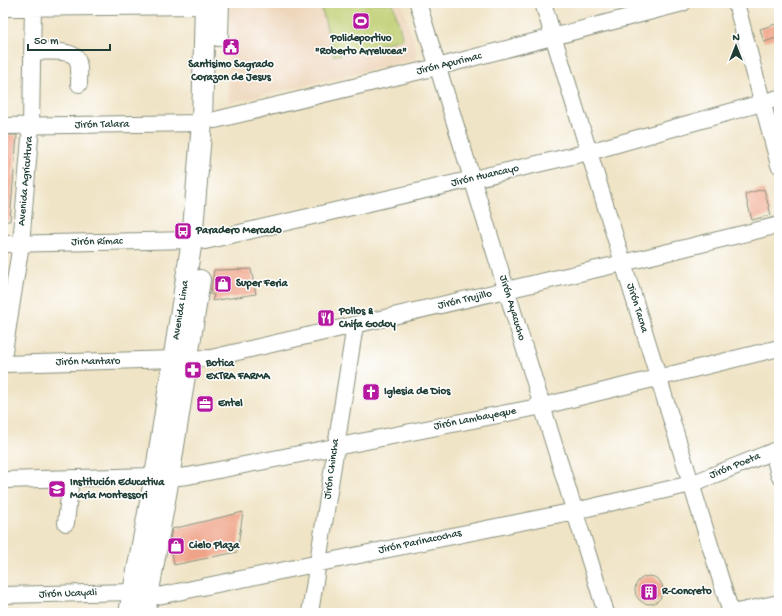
<svg xmlns="http://www.w3.org/2000/svg" width="782" height="616" viewBox="0 0 782 616" font-family="'Gochi Hand',sans-serif">
<rect width="100%" height="100%" fill="#fff"/>
<filter id="ink" filterUnits="userSpaceOnUse"><feTurbulence type="fractalNoise" baseFrequency=".025" numOctaves="2"/><feDisplacementMap in="SourceGraphic" scale="8" xChannelSelector="R" yChannelSelector="G"/><feConvolveMatrix kernelMatrix="1 2 1 2 8 2 1 2 1" color-interpolation-filters="sRGB"/></filter>
<filter id="wash" filterUnits="userSpaceOnUse"><feTurbulence type="fractalNoise" baseFrequency=".012" numOctaves="4" result="noise"/><feDisplacementMap in="SourceGraphic" scale="16" xChannelSelector="R" yChannelSelector="G"/><feGaussianBlur stdDeviation="0.9" result="paint"/><feColorMatrix in="noise" values="0 0 0 0 0 0 0 0 0 0 0 0 0 0 0 0 0 1.4 0 .05"/><feComposite in="paint" operator="in"/></filter>
<g filter="url(#wash)">
<rect width="100%" height="100%" fill="#f0e4c6"/>
<path fill="#eed6bb" d="M235 3H402L417 55 415 60 231 102 228 99V53L232 49 233 39 228 36 230 7 232 4Z"/>
<path fill="#becd70" stroke="#6e8552" d="M320 3H393L403 39 334 56Z"/>
<g id="blocks">
<path fill="#efa489" d="M779 23V37L764 42 760 29Z
M3 135H17L10 221H3Z
M764 189 771 215 752 220 745 194Z
M251 269 256 294 212 301 214 295 210 294 214 270Z
M243 512 237 552 174 565 170 540 172 529Z
M635 590a14 14 0 1 1 28 0a14 14 0 1 1-28 0Z"/>
</g>
</g>
<g filter="url(#ink)">
<use href="#blocks" fill-opacity="0" stroke="#88907d" stroke-width="1"/>
<g fill="none" stroke-linecap="round" stroke-linejoin="round">
<defs>
<path id="minor" d="M418 3 606 613
M543 3 731 613
M736 3 779 165
M3 8 205 6
M32 52C44 52 75 48 78 62 80 68 79 77 79 84
M215 120 437 67 683 3
M3 126 202 123
M205 241 589 152 779 98
M3 244 192 240
M3 358 21 244 31 126 33 3
M3 364 211 358 623 263 779 225
M773 451 779 475
M169 478 188 476 543 406 779 348
M3 480 155 476
M66 523 71 478
M3 595 133 592
M148 598 575 511 691 484 779 449
M310 613 355 325
M732 613 779 603"/>
<path id="major" d="M218 36 219 3
M129 613 155 476 192 240 202 123 205 3
M145 613 169 478 200 280"/>
</defs>
<use href="#minor" stroke="#88907d" stroke-width="18"/>
<use href="#major" stroke="#88907d" stroke-width="22"/>
<use href="#minor" stroke="#fff" stroke-width="16"/>
<use href="#major" stroke="#fff" stroke-width="20"/>
</g>
</g>
<defs>
<symbol id="stadium-square" viewBox="-11 -11 22 22"><rect x="-9" y="-9" width="18" height="18" rx="4" fill="#b5179e" stroke="#fff"/><path d="M0-5a6.5 5 0 1 0 0 10a6.5 5 0 1 0 0-10ZM-3.5-1.8h7v3.6h-7Z" fill="#fff"/></symbol>
<symbol id="civic-square" viewBox="-11 -11 22 22"><rect x="-9" y="-9" width="18" height="18" rx="4" fill="#b5179e" stroke="#fff"/><path d="M-.6-6.5H3V-4.5H.6V-3L4-1V1h2V6H-6V1h2V-1L-.6-3ZM-1.2 2.5V6h2.4V2.5Z" fill="#fff"/></symbol>
<symbol id="bus-square" viewBox="-11 -11 22 22"><rect x="-9" y="-9" width="18" height="18" rx="4" fill="#b5179e" stroke="#fff"/><path d="M-5-6H5V4H4V6H2V4H-2V6H-4V4H-5ZM-3.5-4V0h7V-4ZM-3.5 1.2v1.5H-2V1.2ZM2 1.2v1.5H3.5V1.2Z" fill="#fff"/></symbol>
<symbol id="shop-square" viewBox="-11 -11 22 22"><rect x="-9" y="-9" width="18" height="18" rx="4" fill="#b5179e" stroke="#fff"/><path d="M-5-2.5h2.3a2.7 3.5 0 0 1 5.4 0H5L5.5 6h-11ZM-1.5-2.5h3a1.5 2.3 0 0 0-3 0Z" fill="#fff"/></symbol>
<symbol id="restaurant-square" viewBox="-11 -11 22 22"><rect x="-9" y="-9" width="18" height="18" rx="4" fill="#b5179e" stroke="#fff"/><path d="M-5-6h1v4h1v-4h1v4h1v-4h1v5L-1.5 .5V6h-2V.5L-5-1ZM5-6V6H3V1.5H1.5Q1.5-4 5-6Z" fill="#fff"/></symbol>
<symbol id="pharmacy-square" viewBox="-11 -11 22 22"><rect x="-9" y="-9" width="18" height="18" rx="4" fill="#b5179e" stroke="#fff"/><path d="M-2-6h4v4h4v4h-4v4h-4v-4h-4v-4h4Z" fill="#fff"/></symbol>
<symbol id="church-square" viewBox="-11 -11 22 22"><rect x="-9" y="-9" width="18" height="18" rx="4" fill="#b5179e" stroke="#fff"/><path d="M-1.2-6h2.4v3.5h3.3v2.4h-3.3V6h-2.4V-.1h-3.3v-2.4h3.3Z" fill="#fff"/></symbol>
<symbol id="office-square" viewBox="-11 -11 22 22"><rect x="-9" y="-9" width="18" height="18" rx="4" fill="#b5179e" stroke="#fff"/><path d="M-6-3h4V-5.5h4V-3h4V5H-6ZM-1-4.5V-3h2v-1.5ZM-6 0V1H6V0Z" fill="#fff"/></symbol>
<symbol id="school-square" viewBox="-11 -11 22 22"><rect x="-9" y="-9" width="18" height="18" rx="4" fill="#b5179e" stroke="#fff"/><path d="M0-5L7-2L0 1L-7-2ZM-4 1L0 2.5L4 1V4Q0 6-4 4Z" fill="#fff"/></symbol>
<symbol id="building-square" viewBox="-11 -11 22 22"><rect x="-9" y="-9" width="18" height="18" rx="4" fill="#b5179e" stroke="#fff"/><path d="M-4-6H4V6H1V3H-1V6H-4ZM-2.5-4.3h1.7v1.8h-1.7ZM.8-4.3h1.7v1.8H.8ZM-2.5-1h1.7V.8h-1.7ZM.8-1h1.7V.8H.8Z" fill="#fff"/></symbol>
</defs>
<g fill-rule="evenodd">
<use href="#stadium-square" x="351" y="11" width="20" height="20"/>
<use href="#civic-square" x="221" y="37" width="20" height="20"/>
<use href="#bus-square" x="173" y="221" width="20" height="20"/>
<use href="#shop-square" x="213" y="274" width="20" height="20"/>
<use href="#restaurant-square" x="316" y="308" width="20" height="20"/>
<use href="#pharmacy-square" x="183" y="360" width="20" height="20"/>
<use href="#church-square" x="361" y="382" width="20" height="20"/>
<use href="#office-square" x="195" y="394" width="20" height="20"/>
<use href="#school-square" x="47" y="479" width="20" height="20"/>
<use href="#shop-square" x="166" y="536" width="20" height="20"/>
<use href="#building-square" x="639" y="582" width="20" height="20"/>
</g>
<g text-anchor="middle" dominant-baseline="central" stroke-width="3" stroke-linejoin="round" paint-order="stroke">
<g font-size="11" font-weight="bold" fill="#1f3d34" stroke="#fff" text-anchor="start">
<text x="361" y="39" text-anchor="middle">Polideportivo<tspan x="361" dy="13">"Roberto Arrelucea"</tspan></text>
<text x="231" y="65" text-anchor="middle">Santisimo Sagrado<tspan x="231" dy="13">Corazon de Jesus</tspan></text>
<text x="196" y="231">Paradero Mercado</text>
<text x="236" y="284">Super Feria</text>
<text x="339" y="312">Pollos &amp;<tspan x="339" dy="13">Chifa Godoy</tspan></text>
<text x="206" y="364">Botica<tspan x="206" dy="13">EXTRA FARMA</tspan></text>
<text x="384" y="392">Iglesia de Dios</text>
<text x="218" y="404">Entel</text>
<text x="70" y="483">Institución Educativa<tspan x="70" dy="13">Maria Montessori</tspan></text>
<text x="189" y="546">Cielo Plaza</text>
<text x="662" y="592">R-Concreto</text>
</g>
<g font-size="11" fill="#1f3d34" stroke="#fff">
<text transform="translate(449 64) rotate(-14)">Jirón Apurimac</text>
<text transform="translate(102 125) rotate(-1)">Jirón Talara</text>
<text transform="translate(485 176) rotate(-13)">Jirón Huancayo</text>
<text transform="translate(26 181) rotate(-85)">Avenida Agricultura</text>
<text transform="translate(97 242) rotate(-1)">Jirón Rímac</text>
<text transform="translate(465 300) rotate(-13)">Jirón Trujillo</text>
<text transform="translate(512 308) rotate(73)">Jirón Ayacucho</text>
<text transform="translate(637 308) rotate(73)">Jirón Tacna</text>
<text transform="translate(181 310) rotate(-81)">Avenida Lima</text>
<text transform="translate(88 362) rotate(-1)">Jirón Mantaro</text>
<text transform="translate(475 419) rotate(-11)">Jirón Lambayeque</text>
<text transform="translate(735 466) rotate(-22)">Jirón Poeta</text>
<text transform="translate(332 469) rotate(-82)">Jirón Chincha</text>
<text transform="translate(420 542) rotate(-12)">Jirón Parinacochas</text>
<text transform="translate(68 594) rotate(-2)">Jirón Ucayali</text>
</g>
</g>
<rect width="782" height="616" fill="none" stroke="#fff" stroke-width="16"/>
<g transform="translate(736 46)" stroke="#ffffff" stroke-width="3" paint-order="stroke">
<path d="M0-3L7 15L0 10L-7 15Z" fill="#1f3d34"/>
<text y="-6" font-size="11" font-weight="bold" text-anchor="middle" fill="#1f3d34">N</text>
</g>
<path d="M28 44v6h82v-6" fill="none" stroke="#1f3d34" stroke-width="2"/>
<text x="34" y="44" font-size="12" fill="#1f3d34" stroke="#ffffff" stroke-width="3" paint-order="stroke">50 m</text>
</svg>
